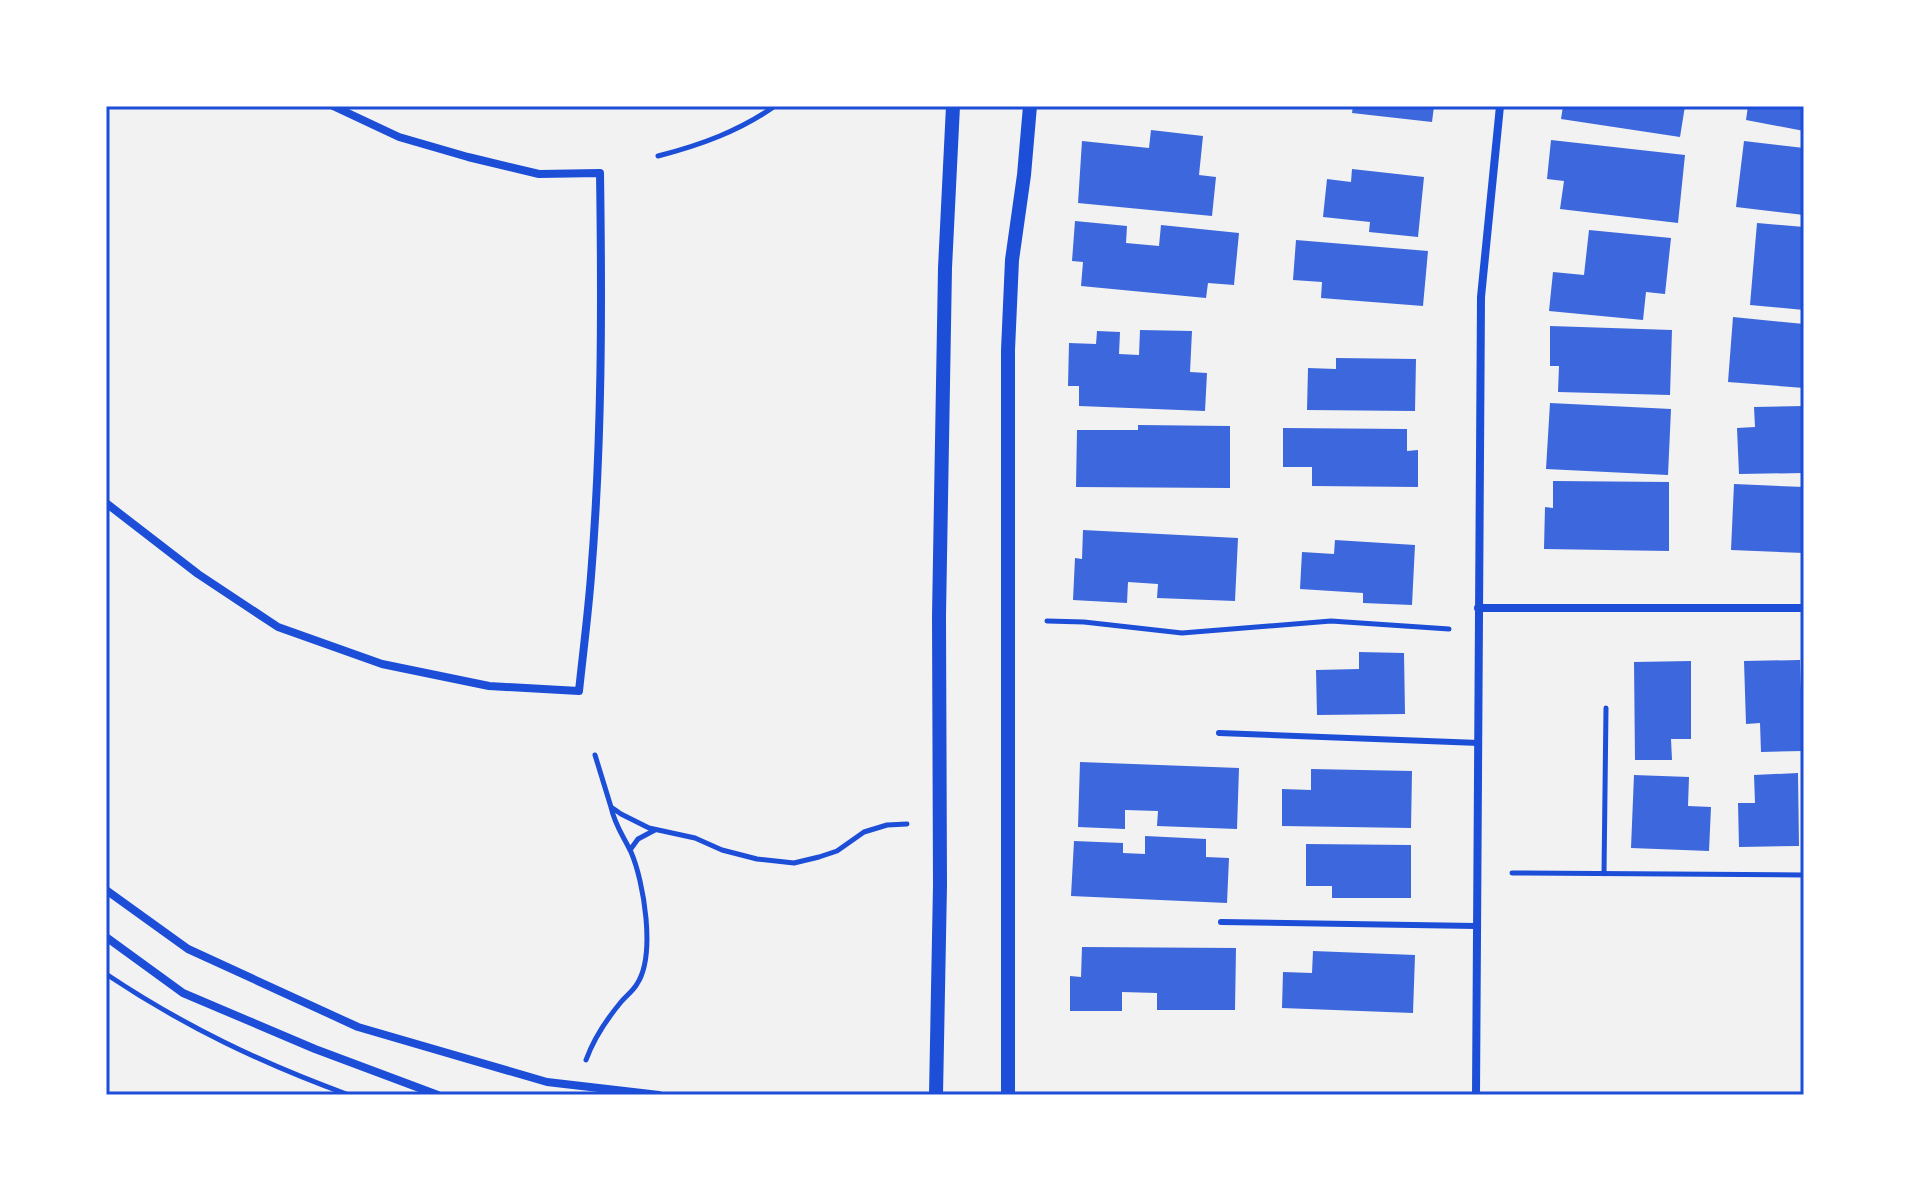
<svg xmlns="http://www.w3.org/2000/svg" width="1910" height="1201" viewBox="0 0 1910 1201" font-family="Roboto,sans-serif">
<rect width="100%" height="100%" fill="#f2f2f2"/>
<path fill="#3d67dc" d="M1353 106H1434L1432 122 1352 113Z
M1563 106H1685L1680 137 1561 119Z
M1748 106H1804V131L1746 120Z
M1151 130 1203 136 1199 175 1216 177 1212 216 1078 203 1082 141 1149 148Z
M1551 140 1685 155 1678 223 1560 209 1564 181 1547 179Z
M1744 141 1804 148V215L1736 207Z
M1352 169 1424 177 1418 237 1369 232 1370 222 1323 217 1327 179 1351 182Z
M1075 221 1127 226 1126 243 1159 246 1161 225 1239 233 1234 285 1208 283 1206 298 1081 286 1083 262 1072 261Z
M1757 223 1804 227V310L1750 305Z
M1589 230 1671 238 1665 294 1646 292 1643 320 1549 311 1553 272 1584 275Z
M1296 240 1428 251 1423 306 1321 298 1322 282 1293 280Z
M1733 317 1804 324V388L1728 382Z
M1550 326 1672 330 1670 395 1558 392 1559 366H1550Z
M1140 330 1192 331 1190 372 1207 373 1205 411 1079 406V386H1068L1069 343 1096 344 1097 331 1120 332 1119 354 1139 355Z
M1336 358 1416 359 1415 411 1307 410 1308 368 1336 369Z
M1550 403 1671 409 1668 475 1546 469Z
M1804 406V473L1739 474 1737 428 1755 427 1754 407Z
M1138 425 1230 426V488L1076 487 1077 430H1138Z
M1283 428 1407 429V451L1418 450V487L1312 486V467H1283Z
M1553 481 1669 482V551L1544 549 1545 507 1553 508Z
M1734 484 1804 487V553L1731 550Z
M1083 530 1238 538 1235 601 1157 598 1158 584 1128 582 1127 603 1073 600 1075 558 1082 559Z
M1335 540 1415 545 1412 605 1363 603V593L1300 589 1302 552 1334 554Z
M1359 652 1404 653 1405 714 1317 715 1316 670 1359 669Z
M1800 660 1803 751 1761 752 1760 723 1746 724 1744 661Z
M1691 661V739H1671L1672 760H1635L1634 662Z
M1080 762 1239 768 1237 829 1157 826 1158 811 1125 810V829L1078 827Z
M1311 769 1412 771 1411 828 1282 826V789L1311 790Z
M1798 773 1799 846 1739 847 1738 803H1755L1754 775Z
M1634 775 1689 777 1688 806 1711 807 1709 851 1631 848Z
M1145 836 1206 839V857L1229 858 1227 903 1071 896 1074 841 1123 843V853L1145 854Z
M1306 844 1411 845V898H1332V886H1306Z
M1082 947 1236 948 1235 1010H1157V993L1122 992V1011H1070V976L1081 977Z
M1313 951 1415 955 1413 1013 1282 1008 1283 972 1312 973Z"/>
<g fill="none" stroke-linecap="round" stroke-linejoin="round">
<path stroke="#1d4ed8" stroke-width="5" d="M658 156C701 145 739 131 775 106
M1047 621 1084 622 1182 633 1331 621 1449 629
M595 755 611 807 621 814 649 828 695 838 722 850 757 859 794 863 819 857 837 851 864 832 887 825 907 824
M630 850 638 839 655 830
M1512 873 1804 875
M1604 874 1606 708
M106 974C184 1026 261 1063 349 1095
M586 1060C594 1038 606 1020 621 1002 626 996 633 991 637 984 656 955 644 882 631 852 623 835 615 826 611 807"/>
<path stroke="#1d4ed8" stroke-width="6" d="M1219 733 1479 743
M1221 922 1476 926"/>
<path stroke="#1d4ed8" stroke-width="8" d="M106 503 198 574 278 627 382 664 489 686 579 691C583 653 588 615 591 576 602 442 602 307 600 173L539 174 468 157 399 137 333 106
M1478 608H1804
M106 890 188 949 358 1027 547 1082 659 1095
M106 937 183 993 315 1049 438 1095
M1476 1095 1481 297 1500 106"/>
<path stroke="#1d4ed8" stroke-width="14" d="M936 1095 940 885 939 616 945 268 953 106
M1008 1095V350L1012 260 1024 175 1030 106"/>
</g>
<rect width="1910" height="1201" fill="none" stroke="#ffffff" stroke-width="216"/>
<rect x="108" y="108" width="1694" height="985" fill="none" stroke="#1d4ed8" stroke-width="3"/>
</svg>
